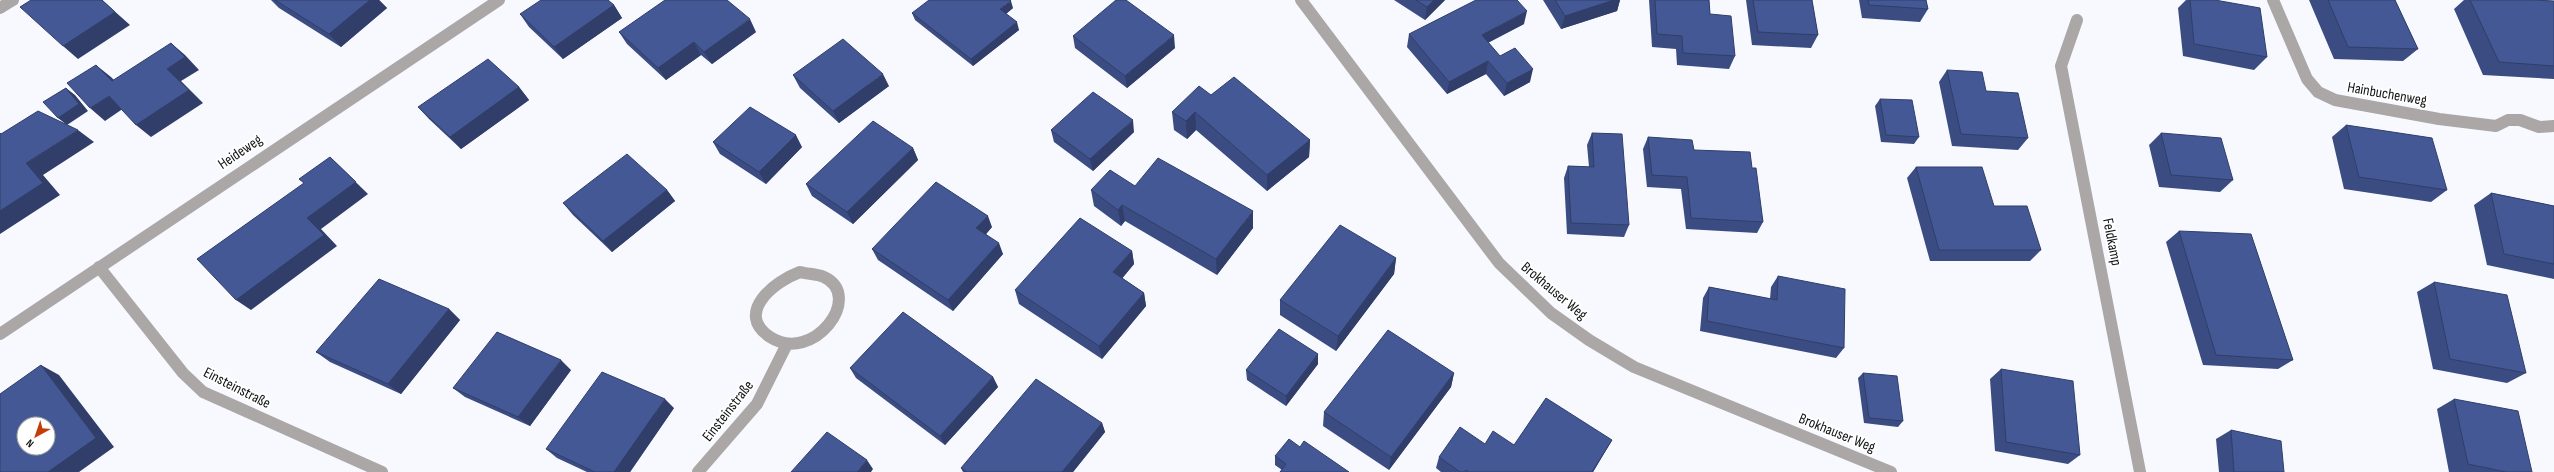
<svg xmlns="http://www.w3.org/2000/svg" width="2554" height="472" viewBox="0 0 2554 472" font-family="'Sofia Sans Condensed',sans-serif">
<rect width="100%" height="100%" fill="#f7f9fe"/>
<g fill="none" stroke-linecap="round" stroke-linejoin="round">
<path stroke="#aaa7a6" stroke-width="12" d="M1301 0 1499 263 1551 313 1589 340 1634 367 1891 472
M2273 0 2307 79 2318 92 2335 100 2439 119 2496 126 2508 120H2520L2539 127 2554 126
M0 8 13 0
M2077 20 2061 66 2140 472
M99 267 183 373 203 392 382 472
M800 272C807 274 817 274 824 277 865 296 813 365 770 337 734 313 775 281 800 272Z
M0 334 499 0
M698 472 757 404 787 344"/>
</g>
<path fill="#3a4c81" d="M271 0H379L387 8 341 47 279 8Z
M1394 0H1445L1425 20Z
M1543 0H1620L1617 11 1561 29Z
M1649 0H1709L1710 14 1735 56 1729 69 1677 65 1676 49 1652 47Z
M1746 0H1812L1818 35 1811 48 1752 45Z
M1859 0H1926L1928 9 1920 22 1862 18Z
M2186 0H2215L2267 57 2254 70 2183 56 2178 8Z
M2309 0H2395L2418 49 2403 61 2334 59Z
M2464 0H2533L2554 1V79L2483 75 2454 9Z
M614 5 622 18 563 59 529 27 520 14Z
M1013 8 1006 14 1019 30 973 66 915 20 912 13Z
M1524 24 1488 43 1500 56 1530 82 1504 96 1486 74 1447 94 1407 47 1409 34Z
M619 32H756L712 64 701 55 666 80 627 44Z
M1073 36 1175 48 1127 88 1075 48Z
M1947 70 1986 91 2028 138 2018 150 1952 146 1939 82Z
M793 75 889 86 839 123 800 88Z
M519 87 529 100 461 149 429 119 418 107Z
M1211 95 1310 140 1309 157 1267 191 1196 130 1187 139 1174 130 1172 112Z
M1880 99 1919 137 1914 144 1881 142 1875 106Z
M2346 125 2447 190 2431 202 2344 189 2332 137Z
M1051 130 1134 132 1093 171 1054 142Z
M1592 133 1629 225 1624 237 1567 234 1564 178 1568 166 1589 167 1587 145Z
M2161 133 2233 180 2220 192 2159 187 2149 145Z
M1648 137 1694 150 1752 168 1763 222 1757 233 1686 229 1681 189 1647 187 1643 149Z
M713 142 802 147 766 184 720 154Z
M913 148 918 160 853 224 812 196 806 184Z
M1916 167 1994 206 2041 250 2030 261H1930L1907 178Z
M1135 186 1253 228 1217 275 1125 221 1121 226 1094 206 1091 190Z
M667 190 675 201 612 252 573 215 563 203Z
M2491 193 2554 206V279L2487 265 2474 205Z
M992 227 986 234 1003 254 953 311 878 260 872 249Z
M2179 231 2293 360 2278 369 2203 365 2166 242Z
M1132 251 1134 264 1122 278 1144 293 1146 306 1102 359 1019 304 1015 290Z
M1396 258 1394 274 1336 351 1280 315V300Z
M1778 276 1844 348 1836 358 1700 331 1703 298 1709 287 1770 299 1771 287Z
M2434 282 2526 373 2507 383 2433 369 2417 292Z
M449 309 460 320 401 394 330 362 316 352Z
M1318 354V364L1286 406 1247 380 1246 370Z
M850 368 993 377 998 387 945 445 856 378Z
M2001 369 2080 455 2068 464 1995 451 1990 379Z
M571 370 530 426 465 397 453 388Z
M1454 373 1451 387 1389 470 1323 426 1324 412Z
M1863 373 1903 421 1898 427 1864 423 1858 378Z
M2454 399 2532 472H2449L2437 409Z
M674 408 630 472H587L557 458 546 449Z
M1102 423 1105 432 1073 472H963L961 468Z
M2231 430 2284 472H2219L2216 439Z
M1612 440 1593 472H1441L1436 468 1439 457 1485 444 1514 445Z
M1300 447 1282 470 1275 465V456Z"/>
<path fill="#303e69" d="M102 0 130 25 78 59 63 46Z
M370 0H379L387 8 341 47 329 34Z
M1434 0H1445L1425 20 1427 7Z
M1614 0H1620L1617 11 1561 29 1565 16Z
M1011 1 1013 8 1002 17 1000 9Z
M614 5 622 18 563 59 554 47Z
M1527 11 1524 24 1479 47 1482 35Z
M750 19 756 32 712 64 704 52Z
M1017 22 1019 30 973 66 971 59Z
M1174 35 1175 48 1127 88 1125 76Z
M694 42 701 55 666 80 658 68Z
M171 43 185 55 199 70 181 81 203 103 151 137 136 125 167 69Z
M1488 61 1486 74 1447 94 1449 82Z
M96 65 111 77 127 93 112 81Z
M1533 69 1530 82 1504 96 1507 83Z
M883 74 889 86 839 123 833 111Z
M519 87 529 100 461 149 450 137Z
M66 88 75 95 88 111 67 125 58 118Z
M109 96 124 108 105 121 90 108Z
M1195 112 1196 130 1187 139 1186 121Z
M1133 120 1134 132 1093 171 1090 159Z
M78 130 94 142 43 175 60 195 0 234V211L26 163Z
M796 135 802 147 766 184 759 172Z
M1310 140 1309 157 1267 191V175Z
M913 148 918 160 853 224 847 212Z
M330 157 368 194 321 229 337 246 251 310 236 300 307 218Z
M667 190 675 201 612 252 603 241Z
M1122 205 1125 221 1121 226 1118 210Z
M1253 211V228L1217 275 1216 259Z
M988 216 992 227 981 240 976 228Z
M999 243 1003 254 953 311 948 300Z
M1132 251 1134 264 1116 286 1113 272Z
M1396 258 1394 274 1336 351 1338 336Z
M1144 293 1146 306 1102 359 1099 346Z
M449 309 460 320 401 394 388 384Z
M1318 354V364L1286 406V396Z
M561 360 571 370 530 426 518 417Z
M41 365 59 375 114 447 79 472H48Z
M1454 373 1451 387 1389 470 1391 457Z
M993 377 998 387 945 445 940 436Z
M665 399 674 408 630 472H614Z
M1102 423 1105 432 1073 472H1062Z
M1612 440 1593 472H1592Z
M867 460 873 469 871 472H857Z"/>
<path fill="#445896" stroke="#303e69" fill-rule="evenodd" d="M31 0H102L115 12 63 46 20 7Z
M275 0H370L329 34Z
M541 0H608L614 5 554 47 520 14Z
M665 0H727L750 19 704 52 694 42 658 68 619 32Z
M929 0H1010L1011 1 1000 9 1017 22 971 59 912 13Z
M1116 0H1126L1174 35 1125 76 1073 36Z
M1416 0H1434L1427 7Z
M1476 0H1517L1527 11 1482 35 1500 56 1515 48 1533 69 1507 83 1488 61 1449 82 1409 34Z
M1555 0H1614L1565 16Z
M1655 0H1709L1710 14 1731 16 1735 56 1683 53 1682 36 1657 34Z
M1753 0H1812L1818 35 1758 32Z
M1868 0H1926L1928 9 1869 5Z
M2190 0H2215L2260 8 2267 57 2194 44Z
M2328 0H2395L2418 49 2348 47Z
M2470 0H2533L2554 1V66L2499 62Z
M843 39 883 74 833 111 793 75Z
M171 43 185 57 167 69 189 90 136 125 109 96 90 108 67 83 96 65 112 81Z
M488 59 519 87 450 137 418 107Z
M1947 70 1982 72 1986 91 2018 93 2028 138 1961 134Z
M1234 77 1310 140 1267 175 1195 112 1186 121 1172 112 1199 86 1211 95Z
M66 88 79 104 58 118 43 102Z
M1093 92 1133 120 1090 159 1051 130Z
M1880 99 1912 100 1919 137 1886 135Z
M750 107 796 135 759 172 713 142Z
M38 111 78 130 26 163 43 183 0 211V133L1 134Z
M873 121 913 148 847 212 806 184Z
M2346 125 2432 138 2447 190 2359 177Z
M1592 133 1622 134 1629 225 1571 223 1568 166 1594 167Z
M2161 133 2221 138 2233 180 2171 175Z
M1648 137 1692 140 1694 150 1750 152 1752 168H1756L1763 222 1691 218 1687 177 1652 175Z
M627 154 667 190 603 241 563 203Z
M330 157 356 182 307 218 324 235 236 300 197 259 304 183 299 179Z
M1158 158 1253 211 1216 259 1122 205 1118 210 1091 190 1110 170 1135 186Z
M1916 167H1982L1994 206H2027L2041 250H1939Z
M936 182 988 216 976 228 999 243 948 300 872 249Z
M2491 193 2554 206V264L2504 254Z
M1080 218 1132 251 1113 272 1144 293 1099 346 1015 290Z
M1340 225 1396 258 1338 336 1280 300Z
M2179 231 2251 234 2293 360 2216 355Z
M1778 276 1845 289 1844 348 1707 321 1709 287 1777 300Z
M379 279 449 309 388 384 316 352Z
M2434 282 2507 295 2526 373 2450 359Z
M903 312 993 377 940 436 850 368Z
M1279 329 1318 354 1286 396 1246 370Z
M1388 330 1454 373 1391 457 1324 412Z
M497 332 561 360 518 417 453 388Z
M41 365 96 438 48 472H0V394ZM24 424H48V448H24Z
M2001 369 2073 381 2080 455 2006 442Z
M602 372 665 399 614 472H595L546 449Z
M1863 373 1897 376 1903 421 1869 418Z
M1036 379 1102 423 1062 472H967L961 468Z
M1546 398 1612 440 1592 472H1469L1466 470 1465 472H1460L1439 457 1460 427 1485 444 1493 431 1514 445Z
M2454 399 2518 411 2532 472H2506L2468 464Z
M2231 430 2281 441 2284 472H2234Z
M827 432 867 460 857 472H791Z
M1289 439 1300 447 1304 441 1349 472H1280L1286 464 1275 456Z"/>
<g text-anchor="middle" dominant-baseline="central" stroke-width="4" stroke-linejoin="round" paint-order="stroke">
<g font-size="15" fill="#101113" stroke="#fff">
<text transform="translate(2387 94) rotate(10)">Hainbuchenweg</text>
<text transform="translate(240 152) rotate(-34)">Heideweg</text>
<text transform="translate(2112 242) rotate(79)">Feldkamp</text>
<text transform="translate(1554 291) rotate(40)">Brokhauser Weg</text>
<text transform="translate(237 388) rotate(27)">Einsteinstraße</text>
<text transform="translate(728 411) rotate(-52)">Einsteinstraße</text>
<text transform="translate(1837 433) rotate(22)">Brokhauser Weg</text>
</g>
</g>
<g transform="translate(36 436) rotate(220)"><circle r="19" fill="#ffffff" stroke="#9fa0a1"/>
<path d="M0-3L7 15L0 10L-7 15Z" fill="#c43c07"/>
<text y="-6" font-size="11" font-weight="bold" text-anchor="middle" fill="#101113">N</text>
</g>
</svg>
